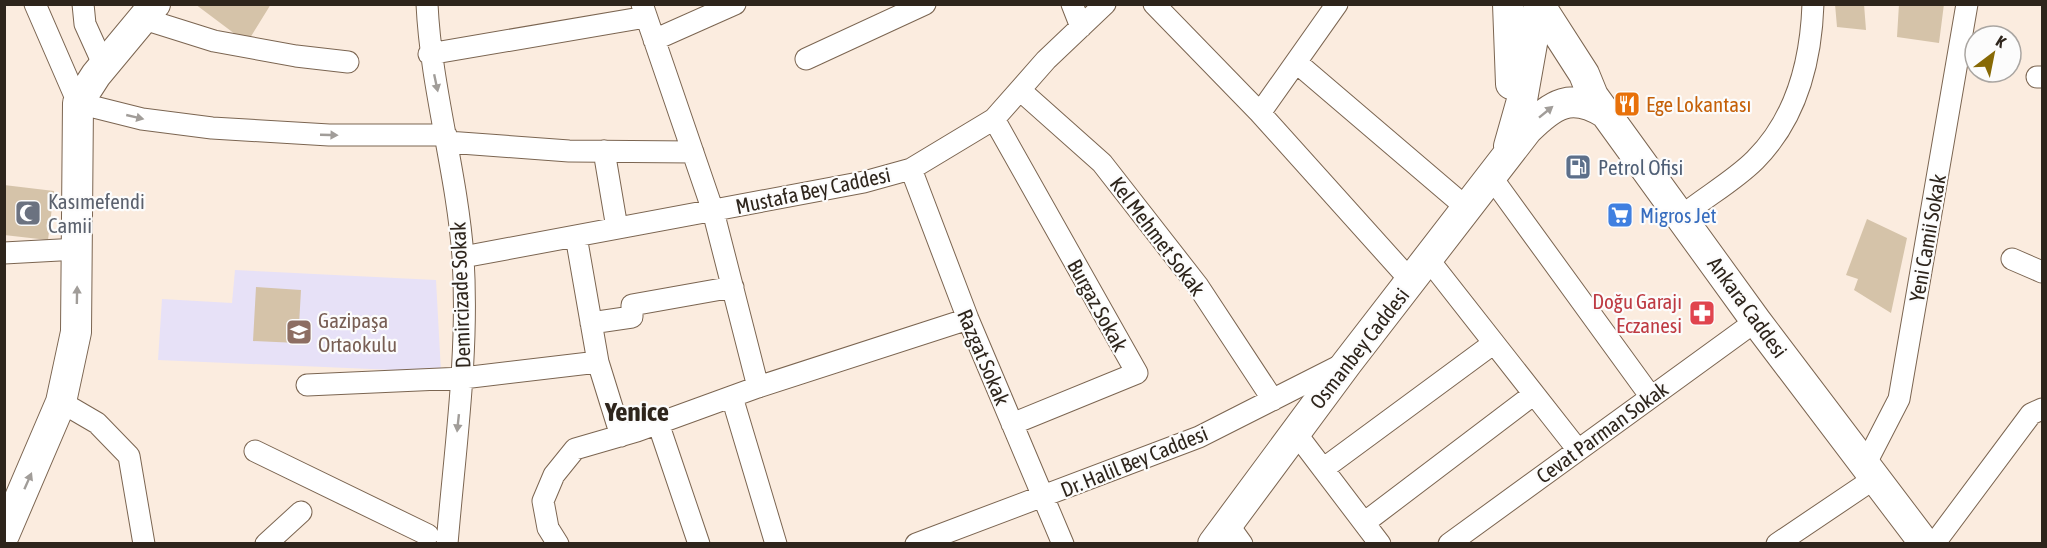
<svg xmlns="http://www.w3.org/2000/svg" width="2047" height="548" viewBox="0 0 2047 548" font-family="'Asap Condensed',sans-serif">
<rect width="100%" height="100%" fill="#fbecdf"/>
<path fill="#e7e1f7" d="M235 270 436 280 441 372 158 360 162 299 232 303Z"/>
<path fill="#d5c3a9" d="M195 4H271L250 38 243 40Z
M1835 4H1864L1866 30 1837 27Z
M1899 4H1944L1939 43 1897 37Z
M4 185 54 191 48 240 4 235Z
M1867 219 1907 238 1891 313 1854 290 1858 279 1846 275Z
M256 287 301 290 298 343 253 341Z"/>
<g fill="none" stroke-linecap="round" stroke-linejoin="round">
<defs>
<path id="street" d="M35 4 78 103 142 119 212 128 329 135H446
M83 4 85 24 104 66
M427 4C431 89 457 172 463 257 469 353 455 448 447 544
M642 4 713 211 758 387
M1072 4 1081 27
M1154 4 1260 113 1411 281
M144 19 214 41 296 56 348 62
M654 40 735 4
M429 54 646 17
M806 59 925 4
M1297 63 1468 209
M2037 77H2042
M1020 90 1102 163 1198 286 1273 400
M1260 113 1337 4
M994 119 1137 373 1012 424
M447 142 569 151 693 152
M604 151 617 228
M911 169 968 319 1063 544
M1492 178 1651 397
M1682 216C1705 197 1734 181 1755 160 1797 118 1811 62 1813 4
M576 236 598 362 621 436
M4 253 78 249
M463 257 864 182 911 169 994 119 1046 60 1105 4
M1428 259 1578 450
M2012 259 2042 272
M591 323 632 317V305L733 287
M307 385 463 378 598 362
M732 397 776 544
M61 402 97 423 129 456 144 544
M658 423 699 544
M1295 432 1380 544
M255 451 428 535
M1865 465 1899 399 1967 4
M1323 469 1494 343
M1227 523 1242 544
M1364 523 1534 394
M266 544 301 512
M558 544 548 528 543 501 554 475 575 449 637 431 758 387 968 319
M916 544 1199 437 1343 364
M1449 544 1756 321
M1777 544 1875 478
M1934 544 2031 414 2042 409"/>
<path id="secondary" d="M1508 4 1511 84
M1539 4 1584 74 1593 96 1756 321 1925 544
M1509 146 1522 100 1539 4
M4 535 61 402 76 332 78 103 96 75 155 4
M1213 544 1347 363 1527 130C1553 104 1571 92 1605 113"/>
</defs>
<use href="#street" stroke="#7b6551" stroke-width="23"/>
<use href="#secondary" stroke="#7b6551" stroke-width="32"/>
<use href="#street" stroke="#fff" stroke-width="21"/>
<use href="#secondary" stroke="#fff" stroke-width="30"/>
</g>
<defs><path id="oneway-solid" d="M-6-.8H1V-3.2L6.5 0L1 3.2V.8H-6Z" transform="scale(1.5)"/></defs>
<g fill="#a19d99">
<use href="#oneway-solid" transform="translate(436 83) rotate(78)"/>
<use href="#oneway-solid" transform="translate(1546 112) rotate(-39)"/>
<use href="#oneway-solid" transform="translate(135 117) rotate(13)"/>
<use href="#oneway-solid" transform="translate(329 135) rotate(2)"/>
<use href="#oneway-solid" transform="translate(77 295) rotate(-89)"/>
<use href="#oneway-solid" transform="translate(458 423) rotate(96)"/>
<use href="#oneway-solid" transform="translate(28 481) rotate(-66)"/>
</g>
<defs>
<symbol id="restaurant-square" viewBox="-11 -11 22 22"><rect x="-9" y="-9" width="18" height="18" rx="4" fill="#e8710a" stroke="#fcfcfc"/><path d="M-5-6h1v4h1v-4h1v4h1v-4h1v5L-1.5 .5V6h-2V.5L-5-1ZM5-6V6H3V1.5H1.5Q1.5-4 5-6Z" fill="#fff"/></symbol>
<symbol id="fuel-square" viewBox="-11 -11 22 22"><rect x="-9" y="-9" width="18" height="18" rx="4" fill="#5c6f8a" stroke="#fcfcfc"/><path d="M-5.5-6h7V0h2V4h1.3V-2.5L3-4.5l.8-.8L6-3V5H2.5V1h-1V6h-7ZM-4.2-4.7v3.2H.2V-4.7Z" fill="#fff"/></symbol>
<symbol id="mosque-square" viewBox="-11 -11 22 22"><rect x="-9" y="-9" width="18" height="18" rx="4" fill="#6b7280" stroke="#fcfcfc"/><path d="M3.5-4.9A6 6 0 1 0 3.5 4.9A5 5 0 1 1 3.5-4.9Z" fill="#fff"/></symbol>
<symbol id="supermarket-square" viewBox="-11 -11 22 22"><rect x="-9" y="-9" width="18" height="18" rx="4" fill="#3f7fe0" stroke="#fcfcfc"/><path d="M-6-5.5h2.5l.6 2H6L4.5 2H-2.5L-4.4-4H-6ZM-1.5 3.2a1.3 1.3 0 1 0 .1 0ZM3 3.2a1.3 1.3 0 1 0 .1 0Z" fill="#fff"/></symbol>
<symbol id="pharmacy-square" viewBox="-11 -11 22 22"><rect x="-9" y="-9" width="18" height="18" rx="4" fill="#e0444e" stroke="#fcfcfc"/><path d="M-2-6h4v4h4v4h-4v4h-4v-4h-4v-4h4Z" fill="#fff"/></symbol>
<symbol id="school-square" viewBox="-11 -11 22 22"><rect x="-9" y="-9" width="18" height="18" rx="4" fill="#8d6e63" stroke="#fcfcfc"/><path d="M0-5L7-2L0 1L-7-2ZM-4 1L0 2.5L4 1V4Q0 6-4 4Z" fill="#fff"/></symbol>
</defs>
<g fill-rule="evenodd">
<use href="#restaurant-square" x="1612" y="89" width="30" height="30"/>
<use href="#fuel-square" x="1563" y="152" width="30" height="30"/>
<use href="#mosque-square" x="13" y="198" width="30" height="30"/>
<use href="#supermarket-square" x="1605" y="200" width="30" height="30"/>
<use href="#pharmacy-square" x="1687" y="298" width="30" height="30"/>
<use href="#school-square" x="284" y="317" width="30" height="30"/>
</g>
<g text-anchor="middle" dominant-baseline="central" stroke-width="4.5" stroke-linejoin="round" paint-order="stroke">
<g font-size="21" fill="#c56008" stroke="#fcfcfc" text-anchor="start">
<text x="1646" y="104">Ege Lokantası</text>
</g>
<g font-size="21" fill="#4e5e75" stroke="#fcfcfc" text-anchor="start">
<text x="1598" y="167">Petrol Ofisi</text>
</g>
<g font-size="21" fill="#2e251c" stroke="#fcfcfc">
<text transform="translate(813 190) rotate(-12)">Mustafa Bey Caddesi</text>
<text transform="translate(1158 236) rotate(53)">Kel Mehmet Sokak</text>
<text transform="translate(1927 238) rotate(-80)">Yeni Camii Sokak</text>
<text transform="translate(460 295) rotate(-92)">Demircizade Sokak</text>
<text transform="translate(1098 305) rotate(61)">Burgaz Sokak</text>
<text transform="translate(1748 307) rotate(54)">Ankara Caddesi</text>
<text transform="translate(1359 348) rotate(-52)">Osmanbey Caddesi</text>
<text transform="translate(984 357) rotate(67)">Razgat Sokak</text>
<text transform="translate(1602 432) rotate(-36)">Cevat Parman Sokak</text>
<text transform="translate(1134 461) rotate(-22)">Dr. Halil Bey Caddesi</text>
</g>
<g font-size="21" fill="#5b616d" stroke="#fcfcfc" text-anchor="start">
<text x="48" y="201">Kasımefendi<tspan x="48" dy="24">Camii</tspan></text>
</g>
<g font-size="21" fill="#366cbe" stroke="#fcfcfc" text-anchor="start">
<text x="1640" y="215">Migros Jet</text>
</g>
<g font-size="21" fill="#be3a42" stroke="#fcfcfc" text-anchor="end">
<text x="1682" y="301">Doğu Garajı<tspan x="1682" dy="24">Eczanesi</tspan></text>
</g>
<g font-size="21" fill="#785e54" stroke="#fcfcfc" text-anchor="start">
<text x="318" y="320">Gazipaşa<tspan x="318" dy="24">Ortaokulu</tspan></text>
</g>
<g font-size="27" font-weight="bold" fill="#2e251c" stroke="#fcfcfc">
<text x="637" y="411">Yenice</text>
</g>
</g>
<rect width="2047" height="548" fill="none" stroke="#2e251c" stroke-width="12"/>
<g transform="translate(1993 54) rotate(32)"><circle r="28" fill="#fcfcfc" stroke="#aaa6a2" stroke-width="1.5"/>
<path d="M0-4.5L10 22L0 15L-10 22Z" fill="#876905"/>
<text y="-9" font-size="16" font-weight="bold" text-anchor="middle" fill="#2e251c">K</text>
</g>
</svg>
